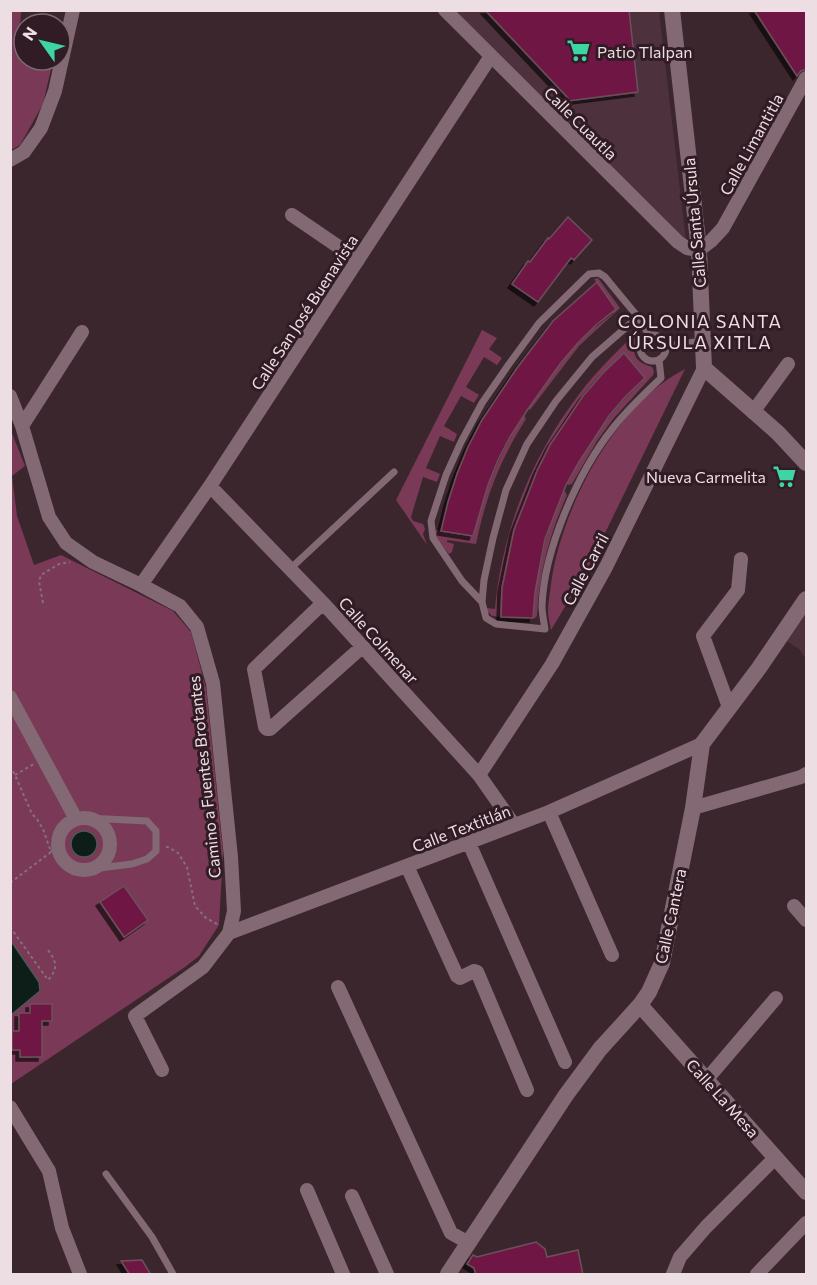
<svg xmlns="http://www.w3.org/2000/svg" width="817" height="1285" viewBox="0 0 817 1285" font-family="Commissioner,sans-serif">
<defs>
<filter id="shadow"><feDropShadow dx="-4" dy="4" stdDeviation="0" flood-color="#0009"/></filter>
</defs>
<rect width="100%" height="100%" fill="#3c262e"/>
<path fill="#4d313c" d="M448 11H659L686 241Z
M806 607V659L799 649 785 640Z"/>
<path fill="#7a3956" d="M11 11H21L20 29 24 30V60H53L43 104 20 145 11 150Z
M598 278 620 308 579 346 530 410 528 409C544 387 559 364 577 344 589 331 602 320 616 309L594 279Z
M482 330 497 338 489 349 502 358 497 365 484 357 466 387 479 395 474 403 461 396 444 426 457 434 454 442 440 436 426 468 440 474 437 482 423 477 411 517 413 521 423 524 425 529 423 534 427 545 396 500Z
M633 336H636L637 338C631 355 634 361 652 367L654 371 653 375 613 419 597 441 572 484 568 485 567 484C589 442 611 411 645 378L624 353C609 367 595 381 582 396 532 461 505 536 501 617L492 616 487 611V608L495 609C502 531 532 455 580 393 595 373 614 354 633 336Z
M685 369 587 570 551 630C550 624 548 618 548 612 548 603 550 593 551 584 561 509 615 404 685 369Z
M524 415 526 419C500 460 486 496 476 544L447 540V542L454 544 452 552 449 554 434 535 436 530 473 536C485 490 498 456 524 415Z
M10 428 25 466 12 476 17 516 34 565 61 555 173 611 191 632 206 688 223 852 219 925 199 956 185 967 11 1084Z
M564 490 567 495C550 533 539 573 537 616L535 618H533C536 569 545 535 564 490Z"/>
<path fill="#0d1d17" stroke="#505754" stroke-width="1.5" d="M71 844a13 13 0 1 1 26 0a13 13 0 1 1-26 0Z
M11 941 39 982 40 991 11 1015Z"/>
<path fill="#701845" stroke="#69515a" stroke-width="1.5" filter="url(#shadow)" d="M485 10H629L638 92 568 101V98Z
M754 10H807V69L801 71 797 76Z
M568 217 592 240 574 260 571 258 538 302 512 284 528 261 530 262 548 238 549 239Z
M597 282 616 309 596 325 577 344 560 364 528 409 510 437 498 460 488 485 473 536 441 531 448 502 457 474 468 447 482 420 517 368 553 321Z
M624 353 645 378 626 396 609 416 579 462 566 485 545 539 535 592 533 618 501 617 502 588 514 530 537 471 550 445 583 396 603 373Z
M124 886 148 920 124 937 100 902Z
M30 1004H52V1021H42V1057H20V1050H12V1031H19V1013H30Z
M536 1242 545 1249 547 1257 578 1250 583 1275H476L474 1268 467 1264 473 1255 477 1257Z
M142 1260 151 1275H130L121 1261Z"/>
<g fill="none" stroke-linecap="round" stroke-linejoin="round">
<path stroke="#847177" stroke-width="2" stroke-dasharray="3 3" stroke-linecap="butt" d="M43 603 39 581 41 575 59 564 70 562
M10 766 15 775 32 814 37 819 43 829 51 852 10 883
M15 775 34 764
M166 847H168L178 853 187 867 195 906 206 918 217 924
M51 852 58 843
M10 927 48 980C58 969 57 962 48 950"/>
<path stroke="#836973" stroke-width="7" d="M638 317 592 357 556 401 527 444 506 490 493 538 484 580 482 602 486 618 496 624 545 629C544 622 542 614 542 606 544 549 578 472 613 428 627 410 644 394 661 378L659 360
M640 348a13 13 0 1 1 26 0a13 13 0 1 1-26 0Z
M666 346 702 341
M290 569 394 472
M482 602 462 581 433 538 431 521 446 475 461 442 482 403 509 364 539 323 589 274 599 273 605 277 638 317 649 335
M83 870 132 864 147 859 156 851V831L147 821 87 818
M106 1174 152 1237 173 1274"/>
<path stroke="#836973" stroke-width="14" d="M445 10 678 242 687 248 699 250 711 241 723 228 806 78
M10 160 24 152 41 128 55 91 73 10
M292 215 358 260
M10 396 22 426 49 517 66 543 93 562 141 585 180 606 197 627 213 683 231 857 234 911 229 933 203 967 135 1016 162 1070
M753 412 788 364
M22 426 82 332
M210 486 323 603 479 775 514 825
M141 585 210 486 491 56
M323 603 254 669 265 727 267 729H270L362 647
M10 697 76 819
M729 707 703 636 738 590 741 559
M479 775 552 664 606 567 704 368
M693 808 801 777 806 774
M549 812 612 955
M58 844a26 26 0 1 1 52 0a26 26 0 1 1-52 0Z
M469 843 565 1062
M407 866 457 976 460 978 474 971 477 972 478 974 527 1090
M794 906 806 920
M229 933 549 812 702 744
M338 987 451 1233 469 1243
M707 1079 776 998
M10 1107 49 1171 62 1228 80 1274
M307 1190 343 1274
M352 1196 387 1274
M673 1274 680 1257 706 1227 776 1157
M757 1274 806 1223"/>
<path stroke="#836973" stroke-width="16" d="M672 10 699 250 704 368 778 433 806 463
M640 1005 806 1192
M448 1274 566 1095 600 1049 640 1005 649 992 662 963 693 808 702 744 759 668 806 599"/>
</g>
<defs>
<symbol id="supermarket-bare" viewBox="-9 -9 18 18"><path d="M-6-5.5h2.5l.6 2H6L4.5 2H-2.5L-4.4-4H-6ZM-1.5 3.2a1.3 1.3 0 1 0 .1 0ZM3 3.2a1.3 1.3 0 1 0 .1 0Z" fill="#3ed4a3" stroke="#311c25" stroke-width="2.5" paint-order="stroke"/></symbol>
</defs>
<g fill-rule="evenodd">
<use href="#supermarket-bare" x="562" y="34" width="33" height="33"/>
<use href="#supermarket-bare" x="768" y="460" width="33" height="33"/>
</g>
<g text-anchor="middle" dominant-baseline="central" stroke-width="6" stroke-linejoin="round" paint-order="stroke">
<g font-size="16" fill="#eddee3" stroke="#311c25" text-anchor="start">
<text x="597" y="51">Patio Tlalpan</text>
<text x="766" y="476" text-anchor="end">Nueva Carmelita</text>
</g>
<g font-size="16" fill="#eddee3" stroke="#311c25">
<text transform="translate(581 123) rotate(45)">Calle Cuautla</text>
<text transform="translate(751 144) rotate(-61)">Calle Limantitla</text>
<text transform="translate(694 223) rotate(-95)">Calle Santa Úrsula</text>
<text transform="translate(304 312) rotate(-57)">Calle San José Buenavista</text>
<text transform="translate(585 569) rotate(-62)">Calle Carril</text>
<text transform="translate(379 640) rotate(48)">Calle Colmenar</text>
<text transform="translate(204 777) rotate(-96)">Camino a Fuentes Brotantes</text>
<text transform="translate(461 828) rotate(-21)">Calle Textitlán</text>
<text transform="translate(670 916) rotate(-78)">Calle Cantera</text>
<text transform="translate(723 1098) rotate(48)">Calle La Mesa</text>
</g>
<g font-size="18" letter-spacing="1.5" fill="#eddee3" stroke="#311c25">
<text x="700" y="321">COLONIA SANTA<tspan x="700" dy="21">ÚRSULA XITLA</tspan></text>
</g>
</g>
<rect width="817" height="1285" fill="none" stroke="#eddee3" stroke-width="24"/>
<g transform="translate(42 42) rotate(304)"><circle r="28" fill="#311c25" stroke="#7c6a71" stroke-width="1.5"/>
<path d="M0-4.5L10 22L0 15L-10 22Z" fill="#3ed4a3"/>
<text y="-9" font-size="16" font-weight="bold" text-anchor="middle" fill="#eddee3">N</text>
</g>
</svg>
